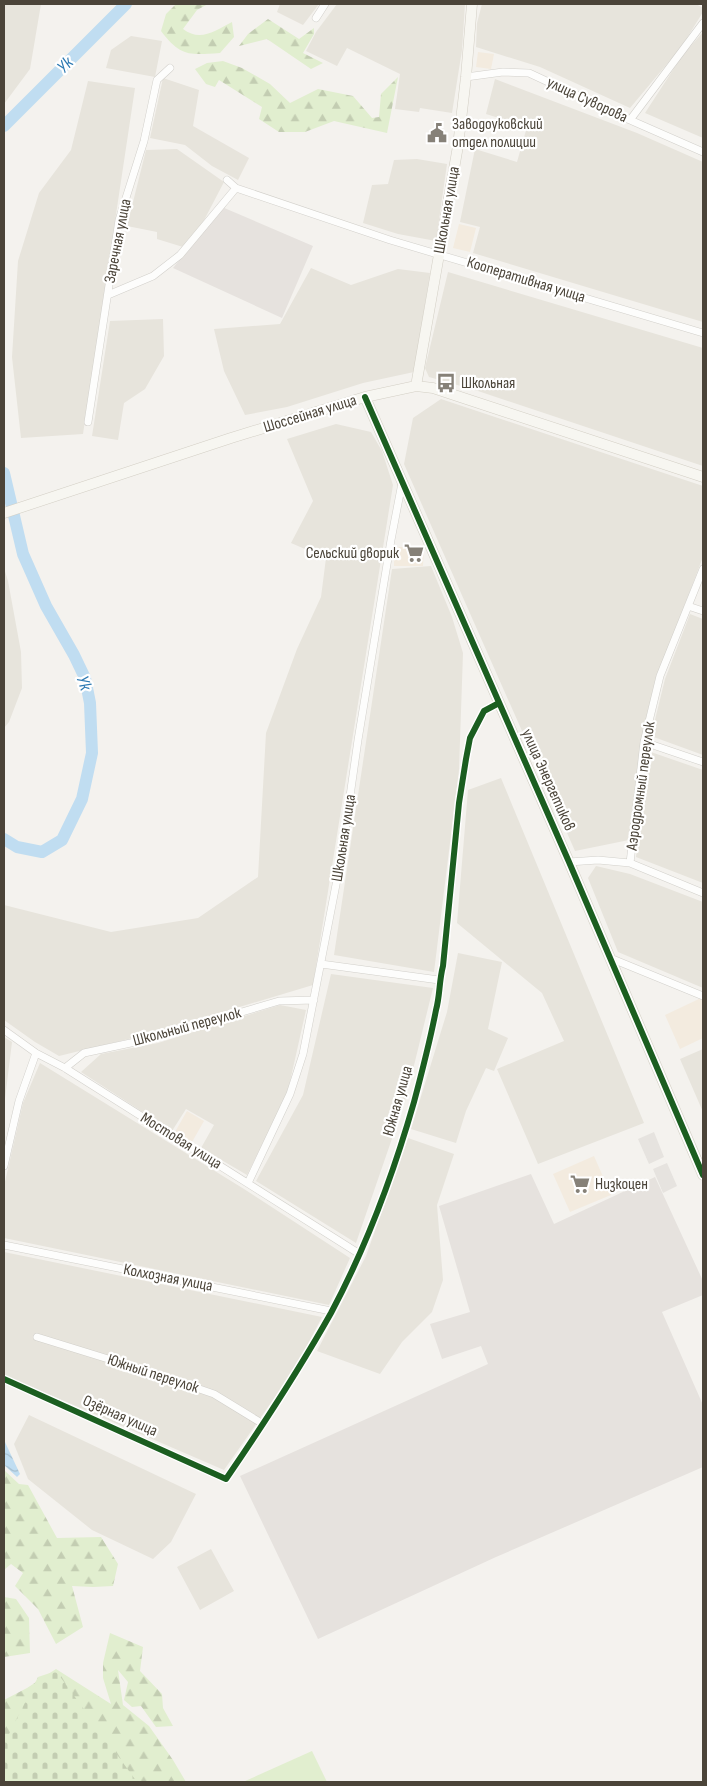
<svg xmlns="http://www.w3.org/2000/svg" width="707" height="1786" viewBox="0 0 707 1786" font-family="'Sofia Sans Condensed',sans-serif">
<defs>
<pattern id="forest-firs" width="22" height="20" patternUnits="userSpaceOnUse" patternTransform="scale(1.25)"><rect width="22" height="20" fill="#e1eecf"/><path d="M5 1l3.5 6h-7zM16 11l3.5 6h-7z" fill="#c3cdb2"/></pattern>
<pattern id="cemetery-stones" width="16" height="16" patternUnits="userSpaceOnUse" patternTransform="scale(1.25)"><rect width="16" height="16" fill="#e1eecf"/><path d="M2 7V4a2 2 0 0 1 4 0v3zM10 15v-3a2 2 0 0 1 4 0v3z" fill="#c3cdb2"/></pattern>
<pattern id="water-waves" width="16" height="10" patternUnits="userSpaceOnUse" patternTransform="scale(1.25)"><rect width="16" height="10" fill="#c0ddf1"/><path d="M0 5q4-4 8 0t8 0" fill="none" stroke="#a6bfcf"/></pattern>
</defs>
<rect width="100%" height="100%" fill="#f4f2ee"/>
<path fill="#e7e4dc" d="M4 4H41L30 69 4 104Z
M280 4H319L303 25 277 12Z
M337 4H465L462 50 452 113 420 108 419 112 395 109 400 74 347 48 337 66 306 51 316 32Z
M482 4H696L703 8V12L682 46 630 108 540 67 476 47 477 23Z
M703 32V138L645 113 682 56Z
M131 36 162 41 155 77 106 68 111 50Z
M163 78 199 90 193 126 249 158 238 180 212 166 185 145 150 138Z
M495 79 637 133 703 162V322L473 253 480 227 460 222 475 149 517 162 527 127 486 114Z
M88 81 135 88 83 434 21 438 12 357 18 261 39 193 71 150Z
M177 149 224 182 201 226 183 247 157 239V232L127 226 146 150Z
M417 159 447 164 436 241 398 234 363 223 372 185 388 184 394 160Z
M311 268 351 285 398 269 430 273 414 372 363 383 287 407 245 415 224 371 214 329 280 324Z
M448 272 703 348V466L475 390 429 377 425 368Z
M163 319 164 356 145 389 124 403 118 440 92 436 110 321Z
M441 399 703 486V557L685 604 641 741 629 840 575 851 404 464 413 418Z
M336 424 371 432 382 451 393 485 313 985 153 1033 59 1056 35 1042 4 1020V905L111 932 198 918 258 877 266 733 297 649 321 597 326 558 291 543 313 501 287 439Z
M431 566 452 617 463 653 459 770 434 972 334 955 392 569Z
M4 568 8 581 21 652 22 688 9 722 4 728Z
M690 614 703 619V755L651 736 665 679Z
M648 751 703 770V883L636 857Z
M501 778 644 1123 538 1164 497 1069 564 1041 542 993 457 923 468 790Z
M596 866 630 874 703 902V988L618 952 588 878Z
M458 953 502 962 488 1029 508 1038 494 1071 486 1068 466 1111 456 1143 411 1129 447 1012Z
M331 974 433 988 406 1098 356 1243 256 1181 303 1095Z
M280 1005 306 1010 287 1095 247 1175 201 1148 214 1125 186 1109 172 1131 81 1072 101 1054 158 1043Z
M4 1037 12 1042 4 1107Z
M703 1049V1112L680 1059Z
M40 1063 244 1189 350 1258 329 1305 4 1238V1186L23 1103Z
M408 1138 454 1154 437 1205 443 1280 432 1312 402 1342 380 1374 317 1351 366 1256Z
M4 1252 322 1317 296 1367 224 1470 4 1375Z
M29 1415 196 1494 171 1542 153 1559 92 1530 28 1479 14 1444Z
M211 1549 234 1591 200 1610 177 1567Z"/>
<path fill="#f3ebdf" d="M478 52 494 54 491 69 476 67Z
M459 224 476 228 470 252 453 248Z
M394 547H424L423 566H394Z
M701 998 703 1004V1038L680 1049 665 1015Z
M187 1111 204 1121 192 1142 175 1132Z
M594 1156 611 1195 570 1212 553 1174Z"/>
<path fill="#e6e2de" d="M222 207 313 246 282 318 173 268Z
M531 1174 554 1224 655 1177 703 1281V1295L662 1312 703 1405V1467L496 1557 318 1639 240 1476 488 1364 481 1346 442 1359 430 1324 470 1312 439 1206Z"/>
<path fill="url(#forest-firs)" d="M176 4H208L197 10 183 29C200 42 215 31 232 22L234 37 220 53C189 55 181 57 161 31L166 14Z
M268 19 299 39 314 28V34L303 53 323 63 311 69 267 39 239 46 248 34Z
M223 61 242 68 270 84 290 103 318 89 353 96 372 118 379 117 381 94 398 77 387 133 334 121 305 132H279L259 119 262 107 219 80 215 87 206 84 195 69 207 63Z
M4 1470 19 1484 28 1485 57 1538 101 1537 118 1564 113 1586 93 1587 72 1586 83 1627 56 1644 38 1609 15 1586 23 1573 11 1564 4 1570Z
M4 1597 16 1599 29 1618 30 1653 4 1657Z
M110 1633 143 1647 140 1671 162 1694 163 1708 173 1726 156 1727 141 1706 132 1707 124 1700 128 1682 118 1670 123 1705 149 1726 173 1760 186 1782H4V1700L27 1688 56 1669 111 1704 103 1678V1663Z"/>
<path fill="url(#cemetery-stones)" d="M56 1671 137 1782H4V1744L38 1677Z"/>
<path fill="#e1eecf" d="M312 1751 327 1782H243Z"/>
<path fill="#e6e3df" d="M654 1132 664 1157 649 1164 638 1139Z
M667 1163 677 1186 663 1193 653 1169Z"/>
<path fill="url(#water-waves)" d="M4 1440 20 1474 17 1477 4 1465Z"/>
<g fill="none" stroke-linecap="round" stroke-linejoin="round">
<path stroke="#c0ddf1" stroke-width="12" d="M4 126 126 4
M4 473 23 554 46 606 74 655 85 678 90 703 92 753 82 799 62 840 42 852 17 847 4 839"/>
<defs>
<path id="street" d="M316 18 325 4
M466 77 503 72 529 73 630 120 703 152
M630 120 703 23
M227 180 236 188 390 240 703 333
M108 295 153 276 180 255 236 188
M88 422 119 220 144 141 157 80 170 68
M688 606 703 611
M644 742 703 762
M569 862 598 860 630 863 703 893
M630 863 644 742 660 676 703 569
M610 958 703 996
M321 964 439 980
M4 1030 36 1053 65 1068 358 1253
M65 1068 84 1053 154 1038 279 1001 314 1000
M4 1166 19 1101 36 1053
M248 1183 290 1094 303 1054 341 859 358 740 391 540 402 483
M4 1245 331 1311
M37 1337 147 1371 214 1394 263 1424
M4 1379 226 1479C263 1425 299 1370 331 1313 365 1249 394 1172 414 1102 422 1072 430 1041 436 1010 440 996 439 981 443 966L459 803 466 759 470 738 484 711 499 703"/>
<path id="secondary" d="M416 386 458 146 466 77 472 4
M365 397 569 862 703 1175
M4 513 231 438 365 397 416 386 433 388 703 477"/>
</defs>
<use href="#street" stroke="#d2d0cb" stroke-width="8"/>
<use href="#secondary" stroke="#d3cfc5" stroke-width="11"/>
<use href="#street" stroke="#fdfdfc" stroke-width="7"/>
<use href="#secondary" stroke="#f7f6f1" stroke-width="10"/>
<defs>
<path id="cycleway" d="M365 397 569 862 703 1175
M4 1379 226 1479C263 1425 299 1370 331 1313 365 1249 394 1172 414 1102 422 1072 430 1041 436 1010 440 996 439 981 443 966L459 803 466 759 470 738 484 711 499 703"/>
</defs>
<use href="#cycleway" stroke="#fff" stroke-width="9"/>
<use href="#cycleway" stroke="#1b5e20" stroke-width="6"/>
</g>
<defs>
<symbol id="civic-bare" viewBox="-9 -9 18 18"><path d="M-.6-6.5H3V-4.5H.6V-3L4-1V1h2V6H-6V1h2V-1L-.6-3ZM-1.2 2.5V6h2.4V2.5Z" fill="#868178" stroke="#fff" stroke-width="2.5" paint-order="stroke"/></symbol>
<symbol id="bus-bare" viewBox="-9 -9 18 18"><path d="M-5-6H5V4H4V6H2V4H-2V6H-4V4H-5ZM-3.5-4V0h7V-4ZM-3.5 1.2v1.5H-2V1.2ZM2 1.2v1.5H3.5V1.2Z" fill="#868178" stroke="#fff" stroke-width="2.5" paint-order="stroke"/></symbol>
<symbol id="supermarket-bare" viewBox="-9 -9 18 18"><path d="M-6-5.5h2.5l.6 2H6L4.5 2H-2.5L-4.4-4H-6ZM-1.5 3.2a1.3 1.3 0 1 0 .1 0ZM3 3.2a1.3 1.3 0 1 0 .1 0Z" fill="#868178" stroke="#fff" stroke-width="2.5" paint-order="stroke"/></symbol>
</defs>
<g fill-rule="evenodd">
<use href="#civic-bare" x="423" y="119" width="28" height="28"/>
<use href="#bus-bare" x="432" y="369" width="28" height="28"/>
<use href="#supermarket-bare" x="400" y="539" width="28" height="28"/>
<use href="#supermarket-bare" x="566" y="1170" width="28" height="28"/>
</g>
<g text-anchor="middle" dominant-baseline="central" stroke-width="4.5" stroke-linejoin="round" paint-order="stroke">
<g font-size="16" fill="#4b4439" stroke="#fff">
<text transform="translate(587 100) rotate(25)">улица Суворова</text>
<text transform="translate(447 210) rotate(-80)">Школьная улица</text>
<text transform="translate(118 241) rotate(-79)">Заречная улица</text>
<text transform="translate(526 280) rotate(17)">Кооперативная улица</text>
<text transform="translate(310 414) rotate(-17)">Шоссейная улица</text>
<text transform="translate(548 780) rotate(66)">улица Энергетиков</text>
<text transform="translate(641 786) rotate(-82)">Аэродромный переулок</text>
<text transform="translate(344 838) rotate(-81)">Школьная улица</text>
<text transform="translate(187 1027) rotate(-15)">Школьный переулок</text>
<text transform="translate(398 1101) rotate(-74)">Южная улица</text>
<text transform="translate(181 1141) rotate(32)">Мостовая улица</text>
<text transform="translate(168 1278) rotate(11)">Колхозная улица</text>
<text transform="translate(153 1374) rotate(18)">Южный переулок</text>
<text transform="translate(120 1416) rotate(24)">Озёрная улица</text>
</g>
<g font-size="16" fill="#4b4439" stroke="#fff" text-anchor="start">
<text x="452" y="124">Заводоуковский<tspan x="452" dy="18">отдел полиции</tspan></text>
<text x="461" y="383">Школьная</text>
<text x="399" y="553" text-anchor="end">Сельский дворик</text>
<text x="595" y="1184">Низкоцен</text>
</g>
<g font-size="18" font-style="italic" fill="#2e7ab2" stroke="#fff">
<text transform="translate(65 65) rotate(-45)">Ук</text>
<text transform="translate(84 683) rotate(72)">Ук</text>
</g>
</g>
<rect width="707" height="1786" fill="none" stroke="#4b4439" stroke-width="10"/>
</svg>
